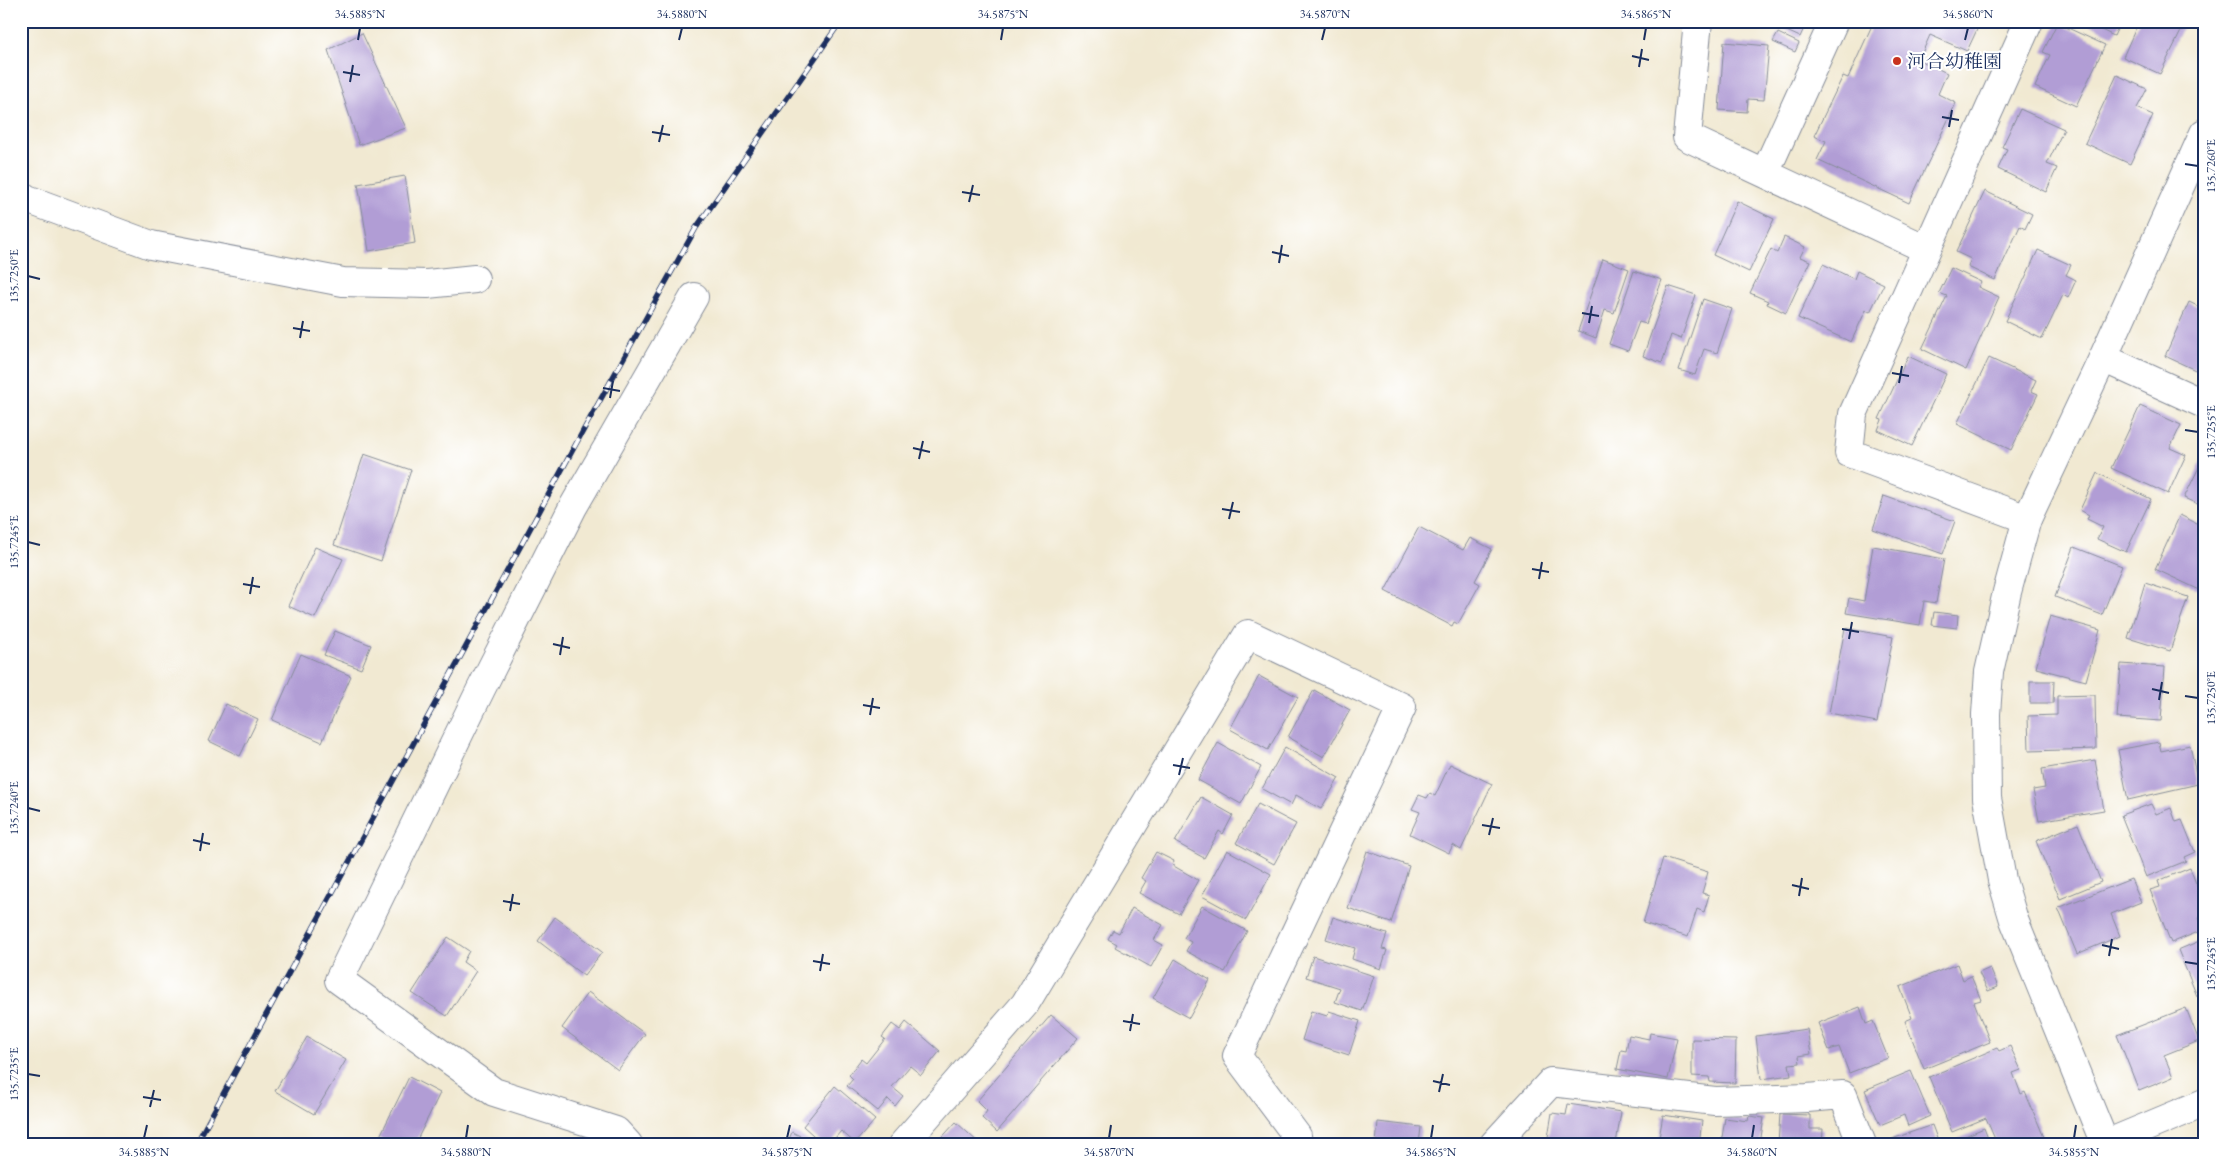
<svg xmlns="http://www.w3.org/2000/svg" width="2225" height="1165" viewBox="0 0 2225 1165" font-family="'EB Garamond','Noto Serif JP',serif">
<rect width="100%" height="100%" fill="#fff"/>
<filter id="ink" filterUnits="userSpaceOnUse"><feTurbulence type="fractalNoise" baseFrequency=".02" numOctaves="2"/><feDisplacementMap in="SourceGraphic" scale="10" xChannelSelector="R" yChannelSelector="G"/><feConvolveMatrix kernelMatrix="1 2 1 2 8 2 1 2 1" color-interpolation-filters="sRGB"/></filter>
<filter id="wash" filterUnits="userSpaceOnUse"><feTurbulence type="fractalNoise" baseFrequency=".0096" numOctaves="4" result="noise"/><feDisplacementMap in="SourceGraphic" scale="20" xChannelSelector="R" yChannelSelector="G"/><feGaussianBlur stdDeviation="1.12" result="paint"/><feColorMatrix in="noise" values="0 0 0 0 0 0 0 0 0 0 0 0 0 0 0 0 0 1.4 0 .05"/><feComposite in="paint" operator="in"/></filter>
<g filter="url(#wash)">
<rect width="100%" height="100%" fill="#f1e9d2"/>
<g id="blocks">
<path fill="#b19dd5" d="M748 21H774L773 28Z
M1770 21H1794L1805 26 1800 37 1769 23Z
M1874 21H1981L1967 51 1930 35 1919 60 1947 73 1938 94 1956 103 1909 203 1817 160 1826 141 1814 136 1843 76 1848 78Z
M2082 21H2121L2114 36Z
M2139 21H2186L2160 74 2123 57Z
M2057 23 2105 45 2076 106 2035 87 2050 55 2043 52Z
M362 33 406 128 359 145 328 50Z
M1778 33 1799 43 1795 52 1773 42Z
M1724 42 1769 46 1764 100 1748 99 1747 112 1719 110Z
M2117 75 2147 89 2137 108 2153 115 2130 164 2085 143Z
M2020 109 2064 129 2047 164 2057 168 2046 192 1998 169 2007 149 2002 147Z
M405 176 415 243 369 251 358 184Z
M1985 191 2032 214 2025 229 2020 226 1995 280 1968 267 1971 259 1956 252Z
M1737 201 1774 219 1749 272 1713 255Z
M1784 237 1805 247 1800 257 1810 261 1786 313 1767 304 1768 301 1750 293 1771 249 1777 253Z
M2038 250 2071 265 2066 275 2076 280 2068 298 2063 295 2042 339 2005 321Z
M1603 259 1629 269 1614 313 1605 310 1596 338 1578 331Z
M1823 264 1854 279 1857 271 1884 284 1870 312 1866 310 1851 342 1798 318Z
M1951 268 1981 282 1978 287 1999 297 1966 370 1922 349 1947 296 1939 293Z
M1634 271 1662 280 1646 324 1639 322 1628 351 1609 344Z
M1668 286 1696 295 1681 339 1671 335 1662 363 1643 356Z
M1703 299 1732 309 1717 353 1704 349 1695 375 1679 370Z
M2189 302 2204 309V374L2165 356Z
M1908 356 1946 374 1912 446 1878 430 1882 420 1879 419Z
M1989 358 2036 380 2031 391 2038 394 2011 450 1957 424Z
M2140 406 2181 425 2170 448 2186 455 2168 494 2111 468Z
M364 454 411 470 381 561 334 545Z
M2204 457V507L2184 498Z
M2097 473 2151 499 2126 552 2097 539 2103 527 2087 519 2089 515 2080 510Z
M1884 496 1955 521 1943 554 1873 529Z
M2180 515 2204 527V592L2155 569Z
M1419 527 1463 550 1470 538 1492 549 1475 581 1480 584 1458 624 1454 622 1452 626 1385 591Z
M1873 546 1944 559 1936 603 1924 601 1920 625 1846 613 1849 598 1864 601Z
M315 547 343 559 315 618 288 606Z
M2074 547 2122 566 2102 615 2055 597Z
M2145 583 2188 597 2170 651 2128 638Z
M1934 612 1958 615 1957 628 1932 625Z
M2050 616 2100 630 2086 681 2036 668Z
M1845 628 1893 637 1877 722 1829 713Z
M335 631 371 645 361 669 324 655Z
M301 654 351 676 322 742 272 720Z
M2121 664 2165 667 2161 721 2117 718Z
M1259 676 1298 697 1268 750 1230 729Z
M2030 681H2054L2053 703H2030Z
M1314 690 1350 710 1324 757 1288 737Z
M2095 695 2096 749 2029 751 2028 716 2057 715V696Z
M226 704 258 719 240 756 209 741Z
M2159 742 2161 751 2190 745 2198 784 2128 800 2118 750Z
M1218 743 1261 767 1241 804 1198 780Z
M1285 747 1339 778 1321 809 1296 795 1291 805 1262 789Z
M2095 760 2104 810 2039 821 2033 790 2045 788 2042 769Z
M1450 764 1492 784 1461 850 1453 845 1449 853 1410 834 1420 812 1412 809 1419 795 1427 798 1430 793 1435 796Z
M1201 797 1233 815 1223 834 1219 831 1204 858 1175 842Z
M1258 804 1296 824 1274 864 1236 843Z
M2151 804 2156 814 2171 808 2176 822 2182 820 2195 852 2184 857 2186 861 2146 877 2121 815Z
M2078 824 2101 882 2060 899 2036 841Z
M1227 850 1271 874 1246 920 1202 896Z
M1367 851 1409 866 1391 923 1348 908Z
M1156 852 1174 861 1172 865 1198 880 1179 914 1139 893 1146 881 1141 878Z
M1663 858 1708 872 1702 893 1709 895 1704 912 1697 909 1688 937 1643 923Z
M2190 868 2199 891 2204 889V916L2198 918 2203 930 2171 943 2150 890 2160 887 2158 881Z
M2131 879 2141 902 2111 914 2120 936 2077 954 2058 908Z
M1202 906 1247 931 1225 972 1186 951 1191 942 1184 938Z
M1132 908 1163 925 1154 940 1163 945 1151 967 1115 947 1117 944 1108 939 1113 930 1119 933Z
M555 917 602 952 584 976 538 941Z
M1333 917 1387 934 1382 949 1387 950 1381 969 1352 959 1355 948 1326 939Z
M448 937 469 951 463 962 476 971 447 1016 412 993Z
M2204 939V994L2197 996 2178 950Z
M1313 956 1374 976 1362 1011 1335 1002 1340 988 1306 977Z
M1175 959 1210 980 1189 1018 1153 998Z
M1957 964 1963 980 1971 976 1981 1000 1974 1002 1990 1042 1924 1069 1905 1021 1912 1018 1900 987Z
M1990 968 1998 987 1988 991 1979 973Z
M588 992 645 1034 618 1070 562 1028Z
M1860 1007 1866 1024 1873 1021 1888 1058 1849 1073 1839 1047 1829 1050 1818 1023Z
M2186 1008 2199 1041 2164 1055 2173 1077 2139 1091 2117 1035Z
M1311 1011 1327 1016 1329 1011 1360 1021 1349 1055 1302 1040Z
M1051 1015 1078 1038 997 1132 982 1118 987 1111 977 1101Z
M906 1022 940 1051 921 1075 910 1066 892 1087 903 1096 895 1106 888 1099 878 1111 847 1086 853 1079 849 1075 861 1059 866 1063 885 1039 882 1037 892 1024 900 1030Z
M1807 1029 1811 1054 1799 1056 1800 1063 1789 1064 1791 1075 1761 1079 1756 1036Z
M1650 1033 1677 1038 1668 1079 1617 1069 1621 1050 1626 1051 1629 1035 1649 1039Z
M307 1037 346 1060 314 1114 275 1091Z
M1692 1039 1736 1040 1735 1083 1710 1082 1709 1077 1692 1076Z
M2010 1046 2021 1070 2013 1073 2021 1094 2025 1092 2046 1142 2041 1144H1997L1986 1118 1952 1132 1929 1077 1997 1048 1999 1051Z
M1911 1071 1930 1116 1908 1126 1904 1115 1880 1125 1865 1090Z
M409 1077 440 1093 415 1144H392L379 1138Z
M835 1086 875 1120 855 1143 841 1131 830 1144H823L803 1126Z
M1568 1104 1621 1112 1616 1144 1547 1143 1552 1113 1566 1115Z
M1780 1114 1810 1115V1129H1823L1822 1144H1778Z
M1663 1115 1702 1121 1699 1144H1658Z
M1749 1116 1764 1118 1760 1144H1721L1725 1118 1748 1121Z
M956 1122 980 1144H936Z
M1378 1122 1421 1127 1419 1144H1376Z
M1932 1125 1939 1144H1894L1892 1139Z
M1984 1128 1990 1144H1960L1958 1139Z
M792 1132 810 1141 809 1144H787Z"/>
</g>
</g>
<g filter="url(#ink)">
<use href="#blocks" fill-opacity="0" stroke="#868c98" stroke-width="1"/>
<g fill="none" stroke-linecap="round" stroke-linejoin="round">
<defs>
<path id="street" d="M1698 21 1687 137 1926 249
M1765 173 1834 21
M21 195 27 199 151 245 343 282 427 284 475 279
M2103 358 2204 404
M2027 519 1849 453 1853 414 2029 21
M628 1144 616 1131 494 1092 339 980 481 689 573 507 694 297
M903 1144 1025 1004 1248 634 1402 707 1237 1056 1297 1136 1293 1144
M1494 1144 1551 1082 1715 1101 1807 1098 1843 1095 1862 1144
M2106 1144 2204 1103"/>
<path id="secondary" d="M2105 1144 2014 920 2002 880 1987 798 1986 714 1989 672 2007 592 2027 519 2103 358 2204 133"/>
</defs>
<use href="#street" stroke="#868c98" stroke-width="30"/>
<use href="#secondary" stroke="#868c98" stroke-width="30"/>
<use href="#street" stroke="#fff" stroke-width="28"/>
<use href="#secondary" stroke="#fff" stroke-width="28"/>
<defs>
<path id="rail" d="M196 1144 583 431 696 228 841 21"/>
</defs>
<use href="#rail" stroke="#1b2f5e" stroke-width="5.5"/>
<use href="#rail" stroke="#fff" stroke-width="4" stroke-dasharray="11" stroke-linecap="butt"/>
</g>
</g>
<path fill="none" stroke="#1b2f5e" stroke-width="2" d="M358 40 360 28M679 40 682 28M1001 40 1003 28M1322 40 1325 28M1644 40 1646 28M1965 40 1968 28M1632 56 1649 60M1639 67 1642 49M343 72 360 75M350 82 353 65M1942 117 1959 120M1949 127 1952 110M652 132 670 135M659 142 663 125M2185 164 2198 166M962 192 980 195M969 202 973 185M1272 252 1289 256M1279 263 1282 245M28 276 40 279M1582 313 1599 316M1589 323 1592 306M293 328 310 331M300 338 303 321M1892 373 1909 376M1899 383 1902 366M603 388 620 391M610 398 613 381M2185 430 2198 432M913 448 930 452M919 459 923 441M1222 509 1240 512M1229 519 1233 502M28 542 40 545M1532 569 1549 572M1539 579 1542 562M243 584 260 587M250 594 253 577M1842 629 1859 632M1849 639 1852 622M553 644 570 648M560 655 563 637M2152 689 2169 693M2185 696 2198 698M2159 700 2162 682M863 705 880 708M870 715 873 698M1173 765 1190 768M1179 775 1183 758M28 808 40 811M1482 825 1500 828M1489 835 1493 818M193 840 210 844M200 851 203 833M1792 885 1809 889M1799 896 1802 878M503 901 520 904M510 911 513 894M2102 945 2119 949M2109 956 2112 939M813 961 830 964M2185 962 2198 964M820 971 823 954M1123 1021 1140 1024M1130 1031 1133 1014M28 1074 40 1076M1433 1081 1450 1085M1439 1092 1443 1074M143 1097 161 1100M150 1107 154 1090M144 1138 147 1125M466 1138 468 1125M787 1138 790 1125M1109 1138 1111 1125M1431 1138 1433 1125M1752 1138 1754 1125M2074 1138 2076 1125"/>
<circle fill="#c8321e" stroke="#fff" stroke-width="2" cx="1897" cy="61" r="5"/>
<g text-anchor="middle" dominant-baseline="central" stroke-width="4" stroke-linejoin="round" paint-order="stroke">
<g font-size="19" fill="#1b2f5e" stroke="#fff" text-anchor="start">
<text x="1907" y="61">河合幼稚園</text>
</g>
</g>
<rect width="2225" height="1165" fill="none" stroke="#fff" stroke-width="55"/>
<rect x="28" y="28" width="2170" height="1110" fill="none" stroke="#1b2f5e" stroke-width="2"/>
<g font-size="12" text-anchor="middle" fill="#1b2f5e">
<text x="360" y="18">34.5885°N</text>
<text x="682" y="18">34.5880°N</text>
<text x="1003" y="18">34.5875°N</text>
<text x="1325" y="18">34.5870°N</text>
<text x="1646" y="18">34.5865°N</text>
<text x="1968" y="18">34.5860°N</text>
<text transform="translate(2211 166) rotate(-90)" y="4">135.7260°E</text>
<text transform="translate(14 276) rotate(-90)" y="4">135.7250°E</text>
<text transform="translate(2211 432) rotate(-90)" y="4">135.7255°E</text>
<text transform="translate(14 542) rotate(-90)" y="4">135.7245°E</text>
<text transform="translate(2211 698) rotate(-90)" y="4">135.7250°E</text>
<text transform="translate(14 808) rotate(-90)" y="4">135.7240°E</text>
<text transform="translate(2211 964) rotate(-90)" y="4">135.7245°E</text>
<text transform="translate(14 1074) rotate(-90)" y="4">135.7235°E</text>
<text x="144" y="1156">34.5885°N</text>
<text x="466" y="1156">34.5880°N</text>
<text x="787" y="1156">34.5875°N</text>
<text x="1109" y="1156">34.5870°N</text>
<text x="1431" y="1156">34.5865°N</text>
<text x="1752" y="1156">34.5860°N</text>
<text x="2074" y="1156">34.5855°N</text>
</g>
</svg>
